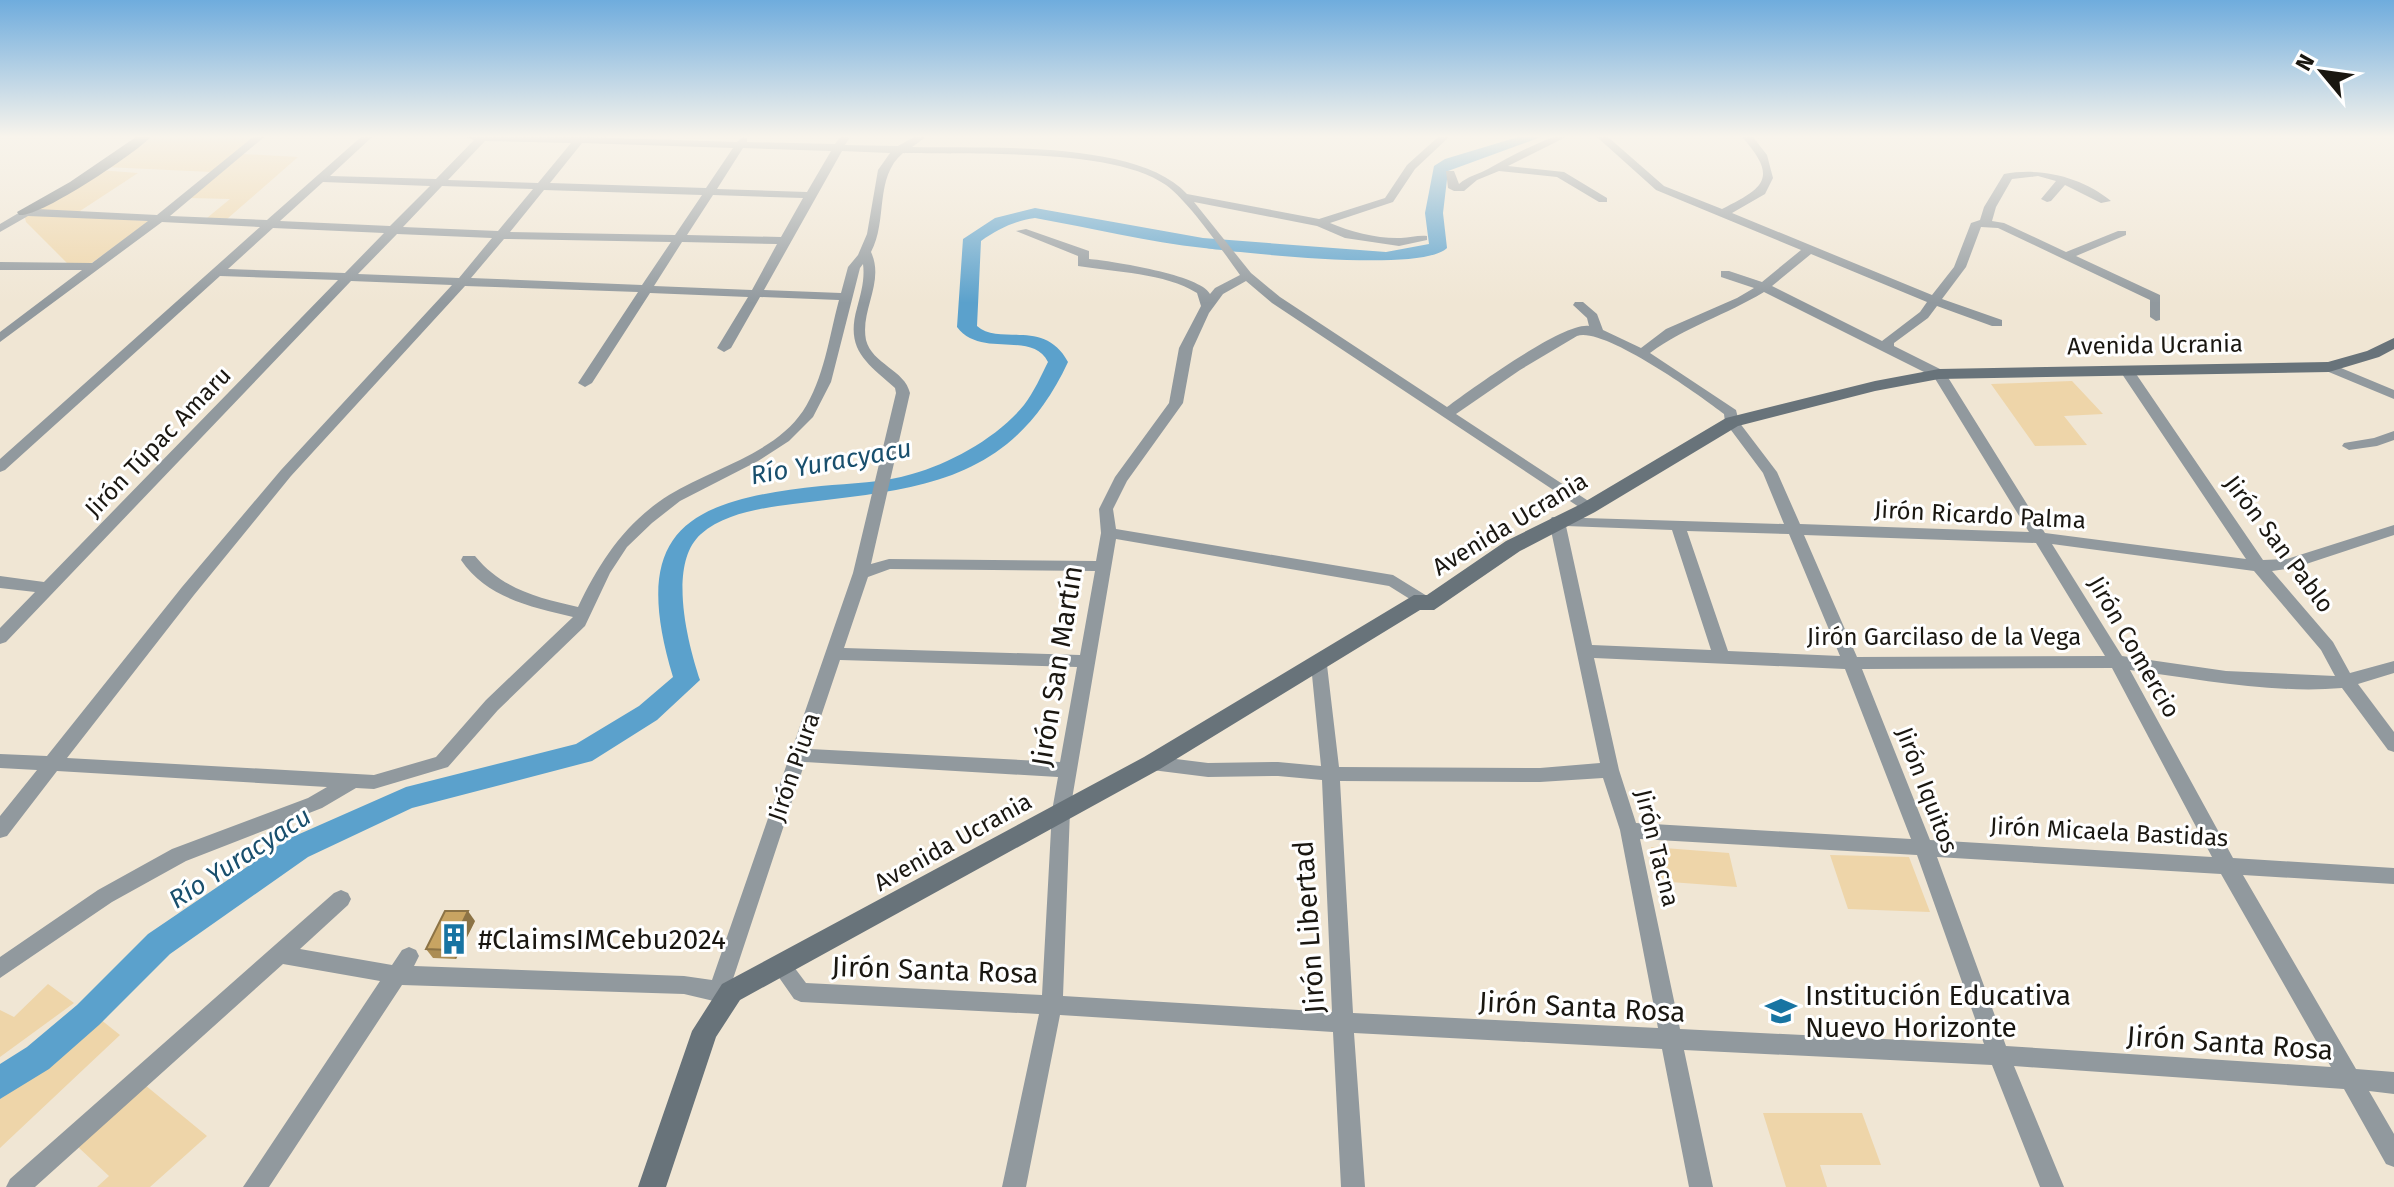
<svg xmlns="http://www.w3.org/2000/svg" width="2394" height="1187" viewBox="0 0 2394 1187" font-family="'Fira Sans',sans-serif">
<rect width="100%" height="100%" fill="#f0e6d4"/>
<path fill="#eed5a9" d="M149 137H254L212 172 105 167Z
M243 154 298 157 227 219 207 218 230 199 189 198Z
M98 170 138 173 77 213 30 211Z
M24 214 149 221 89 265 68 264 26 222Z
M2072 381 2103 414 2064 416 2087 445 2035 446 1991 384Z
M1651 847 1729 853 1737 887 1657 881Z
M1830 855 1909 857 1930 912 1848 909Z
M48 984 74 1003 0 1057V1010L14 1017Z
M100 1019 120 1035 0 1148V1088Z
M145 1085 207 1136 150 1187H97L109 1176 77 1146Z
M1763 1113H1862L1881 1165H1820L1827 1187H1786Z"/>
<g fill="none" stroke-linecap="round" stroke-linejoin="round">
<path fill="#5ba1cc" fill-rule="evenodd" d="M1518 137H1541L1448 171 1443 213 1447 248C1422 273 1245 253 1204 248 1148 242 1091 228 1035 218 1014 221 998 229 981 241L977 326C999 346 1045 318 1068 362 1010 487 913 489 793 504 763 508 725 513 701 534 667 564 688 644 700 680L657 720 592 761 412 808 308 857 170 954 99 1025 49 1069 0 1099V1064L27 1047 77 1005 148 934 288 839 406 787 576 744 639 706 673 677C629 531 685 500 821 486 851 483 883 483 912 474 951 463 998 437 1024 405 1034 392 1041 376 1048 362 1032 330 981 359 957 327L963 239 995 218 1035 208 1203 238 1386 252 1429 244 1425 213 1434 166 1445 159Z"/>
<path fill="#91999e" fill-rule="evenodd" d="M253 137H264L170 216 267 220 361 137H372L330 176 436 179 474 140 466 137H587L737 142 743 137 747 138V142L835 144 840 137H850L845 145 898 146 914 137H926L912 147C984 149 1137 139 1187 194L1319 219 1385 198 1407 165 1438 137H1449L1415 169 1393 202 1330 223C1351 232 1379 239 1401 238 1410 238 1418 235 1427 236V240L1399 246 1345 238 1317 226 1194 202 1251 273 1280 297 1447 407C1470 390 1563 322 1589 326L1587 318 1573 305 1575 302H1583L1597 314 1603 330 1641 348 1666 329 1737 298 1754 288 1721 277V271H1729L1762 282 1801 250 1656 190 1597 137H1608L1664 186 1722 209C1764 188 1779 178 1742 137H1753L1767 155 1773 178 1765 194 1732 213 1932 295 1954 267 1971 223 1980 220 1984 207 2004 174C2041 167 2082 177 2111 201L2101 203 2065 185 2051 201 2047 202 2041 199 2056 181 2038 176 2012 179 1996 207 1992 221 2004 223 2066 252 2118 231H2126V235L2076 256 2160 295V320L2156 321 2150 317V300L1998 228 1981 227 1966 267 1942 299 2002 320V326H1992L1937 306 1928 318 1894 343V346L1944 371 2045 533 2246 559 2120 371 2127 367 2132 368 2263 560 2287 559 2394 525V535L2294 568 2272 571 2333 642 2350 673 2394 661V673L2358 684 2394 732V752L2388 750 2342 688C2273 694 2198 679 2130 670L2233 858 2394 868V884L2243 875 2356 1069 2394 1072V1094L2369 1091 2394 1134V1167L2386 1164 2344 1089 2014 1066 2064 1187H2040L1992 1065 1684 1050 1713 1187H1689L1662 1049 1354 1033 1365 1187H1341L1333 1032 1060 1015 1026 1187H1002L1039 1014 801 1002 794 999 771 966 774 959 781 957 788 959 806 983 1042 995 1052 811 1058 777 805 762 731 985 735 992 732 999 718 1002 684 994 402 985 269 1187H243L380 981 283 964 35 1187H6L10 1179 334 893 341 890 348 893 351 899 348 905 300 949 392 965 402 950 409 947 416 950 419 956 414 966 684 976 712 980 853 573 896 393 895 388C867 363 845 350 857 308 861 293 865 279 863 264L860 268 831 382 813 417 789 441 758 461 680 501 652 523 627 547 610 573 585 626 498 710 448 767 374 789 356 788 322 808 186 861 112 902 0 978V957L98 890 172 849 308 798 327 787 57 771 7 836 0 838V816L37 770 0 768V754L47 756 182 587 281 470 452 285 351 281 6 642 0 644V628L35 592 0 588V576L44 582 338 280 220 276 5 470 0 472V459L260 227 162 222 0 342V332L82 270H0V262L92 263 148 221 28 216 0 232V224L32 205 36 206 37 209 157 215ZM485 141 571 143 538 183 448 180ZM582 143 733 148 706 188 550 183ZM743 148 831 151 807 192 717 189ZM842 151 890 153 878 170 867 234 858 255 848 267 841 293 764 290ZM903 153C970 155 1113 147 1166 185 1190 203 1222 250 1240 275L1215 288 1210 294C1201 275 1112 261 1089 259V251L1026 229 1016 231 1078 256V266C1115 272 1165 273 1197 293L1201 306 1179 348 1169 403 1115 477 1099 509 1101 533 1096 561 889 559 871 564 910 393C905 370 872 364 866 340 860 310 885 282 871 252 888 221 874 177 903 153ZM323 182 430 186 390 226 280 221ZM442 186 533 189 498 231 403 227ZM544 190 702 195 675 235 510 232ZM713 195 803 198 781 237 687 235ZM273 228 384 233 345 273 228 269ZM397 234 492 238 459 278 358 274ZM504 239 671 242 642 285 471 278ZM682 242 777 244 752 290 654 286ZM1811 254 1927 302 1920 312 1882 341 1772 286ZM1246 281 1272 303 1588 513 1593 512 1595 508 1593 504 1456 414 1520 370 1577 336C1603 326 1701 396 1724 414L1725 422 1763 473 1784 524 1552 517 1549 521 1600 763 1540 768 1339 767 1327 665 1325 661H1313L1311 665 1321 766 1278 762 1208 763 1152 756 1146 758 1143 763 1146 768 1152 770 1208 777 1278 776 1322 780 1332 1012 1063 996 1070 811 1116 539 1389 586 1421 606 1429 600 1427 596 1393 575 1116 529 1113 509 1127 481 1183 403 1193 348 1209 313 1223 294ZM465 286 638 292 578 383 585 387 592 383 650 293 748 297 717 348 724 352 731 348 760 297 839 300C829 337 824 379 803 411 773 455 712 468 669 495 625 523 600 561 578 607 538 598 502 589 475 556H463L461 560C487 598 531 607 573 617L486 700 436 757 374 775 67 758 194 595 291 476ZM1764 292 1934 377 2029 532 1800 524 1777 472 1739 422 1736 410 1650 353C1687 326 1726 315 1764 292ZM1566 526 1672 530 1711 650 1592 645ZM1687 531 1789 534 1840 656 1728 651ZM1804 535 2036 543 2105 656 1857 657ZM2052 544 2254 571 2321 650 2335 676 2226 671 2122 656ZM890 569 1095 571 1080 655 844 648 868 577ZM1594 658 1845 669 1911 839 1636 823 1619 770ZM840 660 1077 667 1060 762 810 749ZM2112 668 2212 857 1930 840 1862 669ZM1603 778 1620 830 1658 1028 1353 1013 1340 781 1540 782ZM1640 839 1917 855 1984 1044 1680 1029ZM1937 857 2221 874 2331 1067 2006 1046Z
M1553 137H1566L1508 166 1564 172 1607 198V202H1599L1557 177 1499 171 1477 180 1464 191H1454L1448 188 1446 171H1454L1459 184C1468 176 1477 175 1488 169 1509 157 1530 146 1553 137Z
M2329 363 2394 390V399L2324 370V364Z
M2394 431V440L2377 446 2349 450 2342 446 2344 443 2374 438Z"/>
<path fill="#68737a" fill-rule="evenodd" d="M136 137H151C134 154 40 218 19 215L17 212 70 182Z
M2394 338V349L2379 357 2329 372 1939 379 1875 391 1738 426 1595 512 1520 551 1434 610H1420L1160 769 740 1000 716 1037 666 1187H638L692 1031 722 984 1144 757 1414 595H1427L1506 541 1581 504 1726 418 1875 381 1939 369 2328 362 2367 351Z"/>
</g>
<path fill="#ac8d54" d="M475 921 456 959 433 958 426 949Z"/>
<path fill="#8c7345" d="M468 911 475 921 456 959 449 950Z"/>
<path fill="#c8a462" stroke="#8c7345" stroke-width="2" d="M445 911H468L449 950 426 949Z"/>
<linearGradient id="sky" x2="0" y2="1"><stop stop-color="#6facdd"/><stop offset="0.45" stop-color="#f8f4ec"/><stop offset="1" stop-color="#f8f4ec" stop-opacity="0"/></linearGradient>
<rect width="2394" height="303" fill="url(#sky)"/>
<defs>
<symbol id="building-bare" viewBox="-9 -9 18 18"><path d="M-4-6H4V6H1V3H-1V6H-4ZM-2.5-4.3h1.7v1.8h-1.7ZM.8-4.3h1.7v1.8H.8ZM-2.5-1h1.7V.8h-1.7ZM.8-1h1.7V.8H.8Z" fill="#1874a2" stroke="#fff" stroke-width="2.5" paint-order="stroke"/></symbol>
<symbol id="school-bare" viewBox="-9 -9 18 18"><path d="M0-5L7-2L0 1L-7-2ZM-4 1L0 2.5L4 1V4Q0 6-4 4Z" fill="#1874a2" stroke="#fff" stroke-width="2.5" paint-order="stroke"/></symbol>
</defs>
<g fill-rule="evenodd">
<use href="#building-bare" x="432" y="917" width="44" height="44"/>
<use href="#school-bare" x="1759" y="989" width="44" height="44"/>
</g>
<g text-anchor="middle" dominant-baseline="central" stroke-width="6" stroke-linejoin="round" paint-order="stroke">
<g font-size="24" fill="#1a1711" stroke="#fff">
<text transform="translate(2155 345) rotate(-1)">Avenida Ucrania</text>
<text transform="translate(158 442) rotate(-46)">Jirón Túpac Amaru</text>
<text transform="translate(1980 515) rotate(3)">Jirón Ricardo Palma</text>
<text transform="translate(1510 524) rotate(-31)">Avenida Ucrania</text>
<text transform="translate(2279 544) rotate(53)">Jirón San Pablo</text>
<text x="1944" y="637">Jirón Garcilaso de la Vega</text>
<text transform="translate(2134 647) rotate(60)">Jirón Comercio</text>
<text transform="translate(794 767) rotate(-71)">Jirón Piura</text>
<text transform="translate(1927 790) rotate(69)">Jirón Iquitos</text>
<text transform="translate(2109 832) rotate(3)">Jirón Micaela Bastidas</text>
<text transform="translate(953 842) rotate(-29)">Avenida Ucrania</text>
<text transform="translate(1657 848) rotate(76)">Jirón Tacna</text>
</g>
<g font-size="26" font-style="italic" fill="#194f6d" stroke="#fff">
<text transform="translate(831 462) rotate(-10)">Río Yuracyacu</text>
<text transform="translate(240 858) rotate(-33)">Río Yuracyacu</text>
</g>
<g font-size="28" fill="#1a1711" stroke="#fff">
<text transform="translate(1057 666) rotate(-81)">Jirón San Martín</text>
<text transform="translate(1309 927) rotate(-94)">Jirón Libertad</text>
<text transform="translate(935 970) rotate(2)">Jirón Santa Rosa</text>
<text transform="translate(1582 1007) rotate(3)">Jirón Santa Rosa</text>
<text transform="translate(2230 1043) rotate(4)">Jirón Santa Rosa</text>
</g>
<g font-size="28" fill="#1a1711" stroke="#fff" text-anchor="start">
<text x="478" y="939">#ClaimsIMCebu2024</text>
<text x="1805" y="995">Institución Educativa<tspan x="1805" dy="32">Nuevo Horizonte</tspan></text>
</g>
</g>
<g transform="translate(2322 72) rotate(299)" stroke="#ffffff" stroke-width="6" paint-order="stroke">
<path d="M0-6L14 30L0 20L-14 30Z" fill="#1a1711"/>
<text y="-12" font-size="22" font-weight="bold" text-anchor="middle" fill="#1a1711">N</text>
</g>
</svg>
